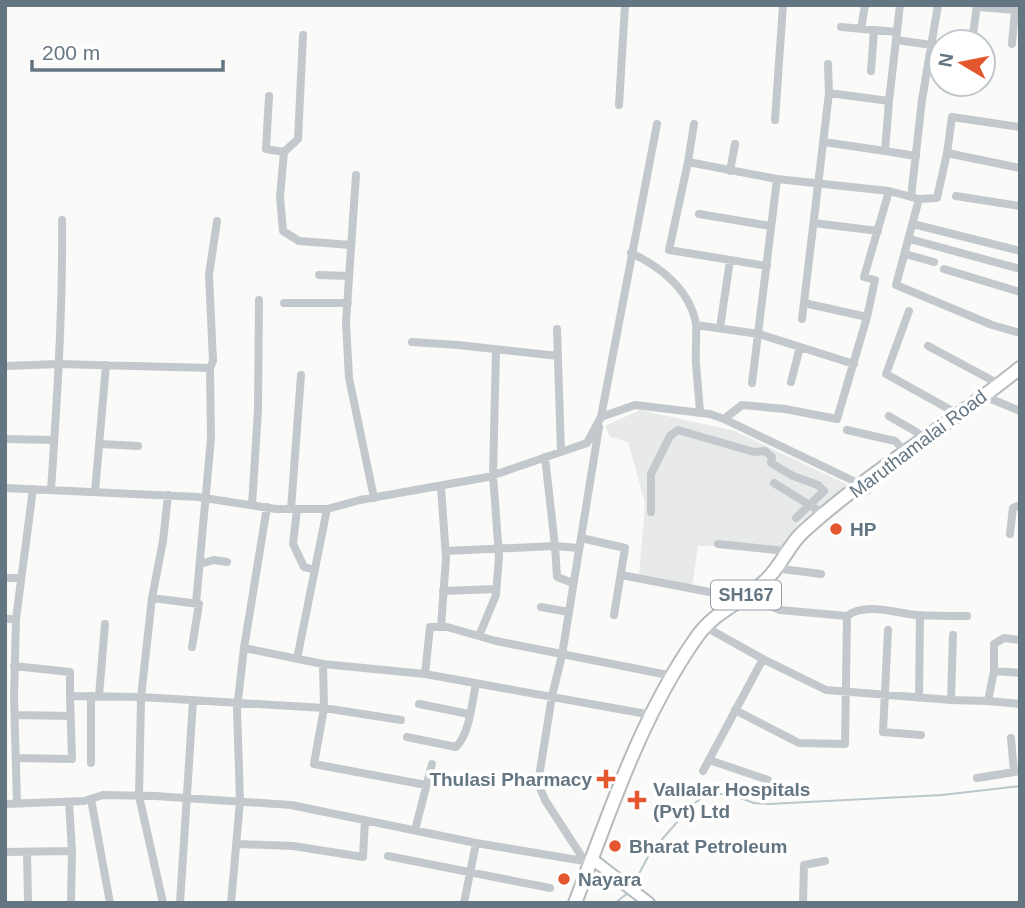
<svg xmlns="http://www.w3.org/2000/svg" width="1025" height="908" viewBox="0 0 1025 908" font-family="Helvetica,sans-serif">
<rect width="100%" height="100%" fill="#fafaf8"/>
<path fill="#e8e9e9" d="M640 410 735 431 850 486 800 522 782 546H698L692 586 639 576 645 503 628 442 610 437 605 426Z"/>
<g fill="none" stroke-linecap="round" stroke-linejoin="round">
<path stroke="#bbc7cb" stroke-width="2" d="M633 885 650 853 692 805 709 793 732 795 754 803 769 804 942 795 1020 786
M615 903 628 893"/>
<defs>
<path id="secondary" d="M590 862H596L649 903"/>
<path id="primary" d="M575 903C610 812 640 718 696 638 715 610 743 603 765 581 781 567 788 545 804 531 871 470 950 425 1020 368"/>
</defs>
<use href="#secondary" stroke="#b3babf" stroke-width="14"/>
<use href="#primary" stroke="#b5babe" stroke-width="16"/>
<path stroke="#c3c8cc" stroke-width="8" d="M978 7 1015 10 1012 44
M841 27 897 32
M861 29 865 5
M896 40 932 45
M972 42 977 5
M828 64 829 93
M871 71 874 30
M269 96 266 149 284 152 298 139 303 35
M619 105 625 5
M775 120 783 5
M824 142 885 151 889 101
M885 151 916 156
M284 152 280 197 283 231 299 241 351 245
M947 153 952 117 1020 127
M688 162 694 124
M730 171 735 144
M356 175 346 322 349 378 374 498
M956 196 1020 206
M911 197 922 100 938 5
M919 199 896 285 992 325 1020 333
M699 214 771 226
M814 223 878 231
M913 224 1020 251
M910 239 1020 269
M631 253C661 267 690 290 696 324 697 337 695 350 696 363 697 379 699 396 700 413
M905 254 934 262
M767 266 669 250 688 162 777 179
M944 269 1020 292
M319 275 349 276
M284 303H348
M804 303 867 317
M909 311 886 374 958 414
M802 319 829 93 889 101 900 5
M696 325 759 334 854 364
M720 328 730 260
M557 329 561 452
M412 342 458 345 558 356
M928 346 999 384
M5 366 59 364 210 368
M791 382 800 347
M752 383 777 179 889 191 919 199 937 198 947 153 1020 168
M985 394 991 399 1020 411
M889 416C901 424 914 429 924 438
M601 417 657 124
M724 419 742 405 785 409 837 419 867 317 875 280 864 277 889 191
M847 430 895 441 905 451
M5 439 54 440
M101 444 138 446
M774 483 824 514
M5 488 198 497 276 509H327L360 500 488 477 587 443 601 417 635 405 710 414 724 419 862 485 867 491
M51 490C57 400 63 310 62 220
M95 492 106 365
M252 505 258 409 259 300
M291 509 301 375
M297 509 293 544 304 567 315 570
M651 512V474L670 436 678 430 754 452 765 451 772 457 771 463 793 476 818 485 824 491 796 518
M1010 534 1013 508 1020 505
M581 538 625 548 614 615
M718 544 786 551
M446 551 555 546 545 457
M200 564 214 560 227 562
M782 569 821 574
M621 575 741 598
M5 578H21
M573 583 557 577 555 546 579 548
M443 591 496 589
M152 598 163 541 168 495
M753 599 780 610 847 616
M196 603 211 438 210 368 213 361 209 275 217 221
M541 607 569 612
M5 619H16L33 489
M16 619 14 697 17 803
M706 625 711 630 763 659 826 690 951 700 988 701 994 671 1020 673
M441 627 446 558 441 487
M888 630 883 732 921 735
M479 636 496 595 499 556 493 475 496 350
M244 648 267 507
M297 659 327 509
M323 664 324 708 314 764 426 785
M14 666 70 672V696
M994 671V644L1004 638 1020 640
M425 674 652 715
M91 696V763
M99 696 105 624
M919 698 920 615
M951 700 953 635
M988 701 1020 704
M419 704 469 714
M735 710 799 743 845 744 847 616C865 602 896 613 917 615 934 616 951 616 967 616
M15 715 71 716
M407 737 456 747C470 733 472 702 476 683
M1011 738 1014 772
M16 758 72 759 70 696 141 697 324 708 401 720
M709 760 768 780
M703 771 763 659
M977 778 1020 771
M91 799 110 903
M5 804 84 801 103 795 155 796 291 805 476 843 590 862
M415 830 432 764
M237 844 293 846 363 857 365 820
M5 852 72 851 69 802
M27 852 28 903
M388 856 550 888
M584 860 545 800 538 783 552 696 562 655 599 427
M71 903 72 851
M163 903 139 796 141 697 152 598 199 604 192 647
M180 903 193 701
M231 903 240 801 237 709 244 648 323 664 425 674 430 627H447L496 641 673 676
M464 903 476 843
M803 903 804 865 825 861"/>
<use href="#secondary" stroke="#fff" stroke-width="10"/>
<use href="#primary" stroke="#fff" stroke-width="12"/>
</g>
<g fill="#e4572e" stroke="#fff" stroke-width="2.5">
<circle cx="836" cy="529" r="7"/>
<path d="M602.5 768.5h7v7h7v7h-7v7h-7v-7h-7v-7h7z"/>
<path d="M633.5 789.5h7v7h7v7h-7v7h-7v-7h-7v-7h7z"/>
<circle cx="615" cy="846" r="7"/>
<circle cx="564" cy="879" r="7"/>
</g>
<g text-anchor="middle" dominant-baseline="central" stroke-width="7" stroke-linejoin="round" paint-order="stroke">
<rect fill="#fff" stroke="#939fa8" stroke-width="2" x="711" y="580.5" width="70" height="29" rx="5"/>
<g font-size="18" font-weight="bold" fill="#657683">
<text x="746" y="595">SH167</text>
</g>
<g font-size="19" fill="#657683" stroke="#fff">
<text transform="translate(918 444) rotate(-37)">Maruthamalai Road</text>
</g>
<g font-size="19" font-weight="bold" fill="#657683" stroke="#fff" text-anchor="start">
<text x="850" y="529">HP</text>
<text x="592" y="779" text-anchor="end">Thulasi Pharmacy</text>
<text x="653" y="789">Vallalar Hospitals<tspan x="653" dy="22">(Pvt) Ltd</tspan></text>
<text x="629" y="846">Bharat Petroleum</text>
<text x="578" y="879">Nayara</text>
</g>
</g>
<rect width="1025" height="908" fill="none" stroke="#657683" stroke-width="14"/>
<g transform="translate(962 63) rotate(280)"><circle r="33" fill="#ffffff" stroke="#c1c8cd" stroke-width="2"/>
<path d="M0-5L12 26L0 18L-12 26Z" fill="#e4572e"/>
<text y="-10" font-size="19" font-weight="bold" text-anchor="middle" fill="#657683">N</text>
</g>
<path d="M32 60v10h191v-10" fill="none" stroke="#657683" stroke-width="3.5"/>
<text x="42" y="60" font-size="21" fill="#657683" stroke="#ffffff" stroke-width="5" paint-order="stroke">200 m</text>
</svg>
